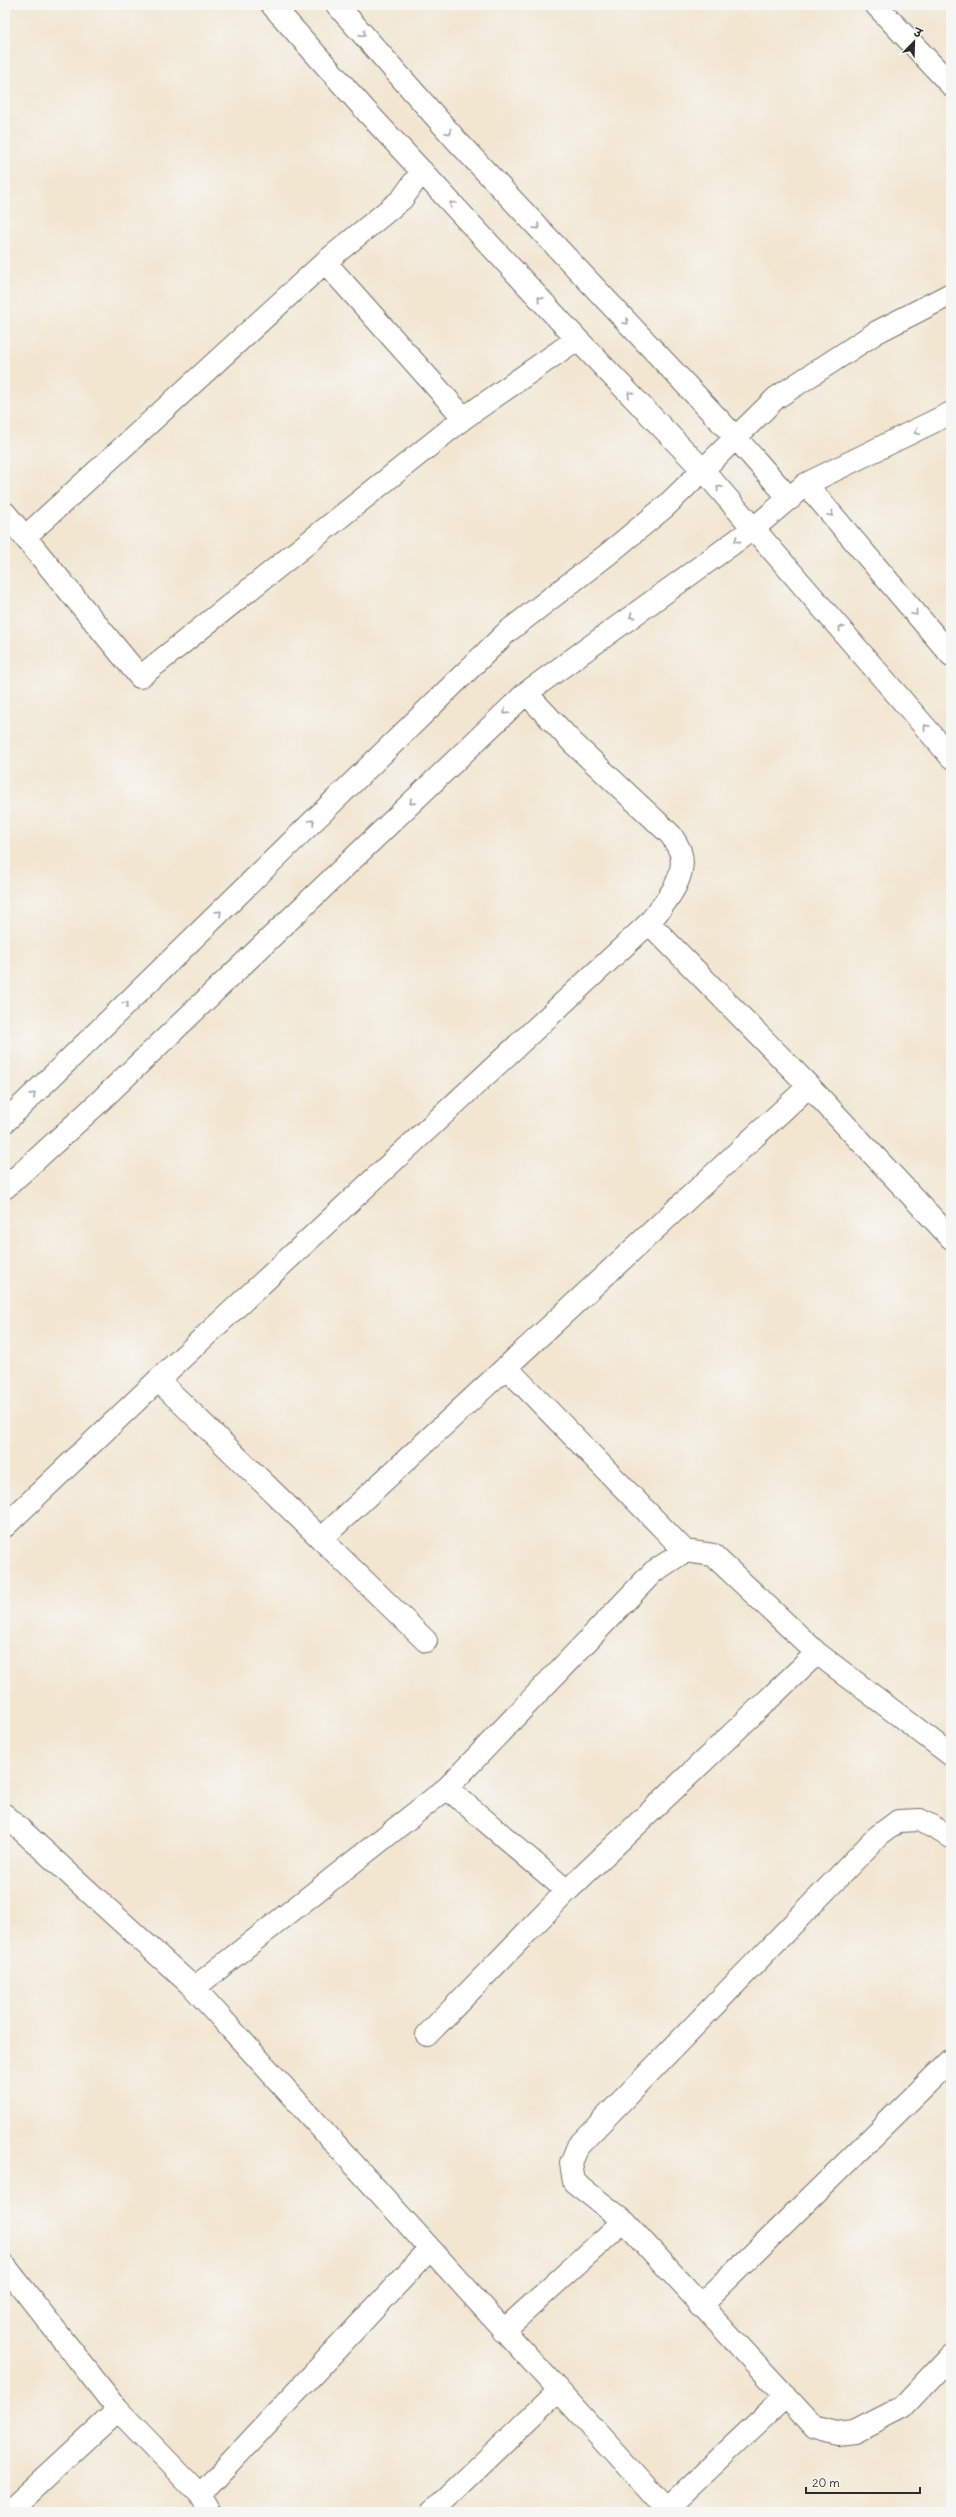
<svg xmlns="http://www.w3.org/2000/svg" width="956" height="2517" viewBox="0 0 956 2517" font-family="Delius,'Playpen Sans Deva',sans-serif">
<rect width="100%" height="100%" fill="#f6f6f2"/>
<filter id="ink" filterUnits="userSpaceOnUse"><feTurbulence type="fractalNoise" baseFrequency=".025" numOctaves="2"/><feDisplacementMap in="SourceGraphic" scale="8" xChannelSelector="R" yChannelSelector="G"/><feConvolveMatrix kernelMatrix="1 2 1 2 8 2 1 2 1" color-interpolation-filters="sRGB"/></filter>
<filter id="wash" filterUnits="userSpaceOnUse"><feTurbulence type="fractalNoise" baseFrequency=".012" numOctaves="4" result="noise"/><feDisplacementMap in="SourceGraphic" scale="16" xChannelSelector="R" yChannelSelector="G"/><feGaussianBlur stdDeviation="0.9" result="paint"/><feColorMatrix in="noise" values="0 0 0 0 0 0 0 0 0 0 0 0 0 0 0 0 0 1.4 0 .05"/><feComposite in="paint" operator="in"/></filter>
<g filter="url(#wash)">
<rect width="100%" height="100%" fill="#f2e6d1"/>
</g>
<g filter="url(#ink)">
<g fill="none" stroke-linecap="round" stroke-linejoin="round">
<defs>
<path id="minor" d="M272 5 367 112 577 339 703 470 951 757
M337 5 457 141 736 438 790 499
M876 5 951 85
M325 262 464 418
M806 484 951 655
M5 513 140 677 464 418 577 339
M25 537 325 262 402 199 422 171
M649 923 809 1086 951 1238
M5 1122 507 632 608 554 666 506 776 398 877 332 951 294
M5 1188 97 1104 526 693 754 528 806 484 951 413
M506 1367 685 1551
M158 1380 426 1641
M5 1526 158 1380 649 923C663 905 689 877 680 851 678 846 674 840 671 835L573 743 526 693
M321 1539 809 1086
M447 1788 567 1891
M5 1815 194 1988 666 2509
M951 1837 920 1820 898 1821 878 1836 578 2146 571 2163 574 2182 624 2221 815 2428 837 2434 854 2432 903 2407 951 2356
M194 1988 447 1788 653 1572 685 1551 713 1555 817 1653 951 1755
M427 2035 567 1891 817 1653
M5 2266 118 2410 200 2495 210 2512
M700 2306 951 2060
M503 2331 624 2221
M200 2495 429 2250
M8 2512 118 2410
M432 2512 558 2391
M663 2512 786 2396"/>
</defs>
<use href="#minor" stroke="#716c65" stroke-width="24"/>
<use href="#minor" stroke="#fff" stroke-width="22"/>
</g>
<defs><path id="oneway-chevron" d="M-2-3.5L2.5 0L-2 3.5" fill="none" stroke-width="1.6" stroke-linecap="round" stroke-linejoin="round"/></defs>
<g stroke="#a0a0a0">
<use href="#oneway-chevron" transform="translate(363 34) rotate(49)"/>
<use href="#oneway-chevron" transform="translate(449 132) rotate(49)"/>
<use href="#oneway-chevron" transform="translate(452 204) rotate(-133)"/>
<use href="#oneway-chevron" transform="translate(537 227) rotate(47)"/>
<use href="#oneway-chevron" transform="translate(540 299) rotate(-133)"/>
<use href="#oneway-chevron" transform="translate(626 322) rotate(46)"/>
<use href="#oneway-chevron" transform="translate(630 394) rotate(-134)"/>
<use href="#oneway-chevron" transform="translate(917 432) rotate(153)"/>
<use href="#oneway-chevron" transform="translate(719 488) rotate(-131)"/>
<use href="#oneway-chevron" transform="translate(831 514) rotate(50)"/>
<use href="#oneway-chevron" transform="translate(737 540) rotate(144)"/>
<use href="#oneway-chevron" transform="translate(915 613) rotate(50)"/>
<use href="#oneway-chevron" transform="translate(632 616) rotate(144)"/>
<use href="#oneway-chevron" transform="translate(841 628) rotate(-131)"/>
<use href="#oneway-chevron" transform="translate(506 712) rotate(136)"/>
<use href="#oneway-chevron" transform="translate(926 727) rotate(-131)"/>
<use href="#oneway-chevron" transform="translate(412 802) rotate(136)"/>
<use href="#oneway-chevron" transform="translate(312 822) rotate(-44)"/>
<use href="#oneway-chevron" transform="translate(219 913) rotate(-44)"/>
<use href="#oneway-chevron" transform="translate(126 1004) rotate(-44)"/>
<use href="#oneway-chevron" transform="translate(33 1095) rotate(-44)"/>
</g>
</g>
<rect width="956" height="2517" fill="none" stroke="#f6f6f2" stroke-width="20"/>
<g transform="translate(914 42) rotate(23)" stroke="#f6f6f2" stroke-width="3" paint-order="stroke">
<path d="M0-3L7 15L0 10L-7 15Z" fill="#2b2b2b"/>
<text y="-6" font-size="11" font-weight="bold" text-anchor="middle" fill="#2b2b2b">उ</text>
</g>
<path d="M806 2487v6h114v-6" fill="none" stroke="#2b2b2b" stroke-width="2"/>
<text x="812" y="2487" font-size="12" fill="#2b2b2b" stroke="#f6f6f2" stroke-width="3" paint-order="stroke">20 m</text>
</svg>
